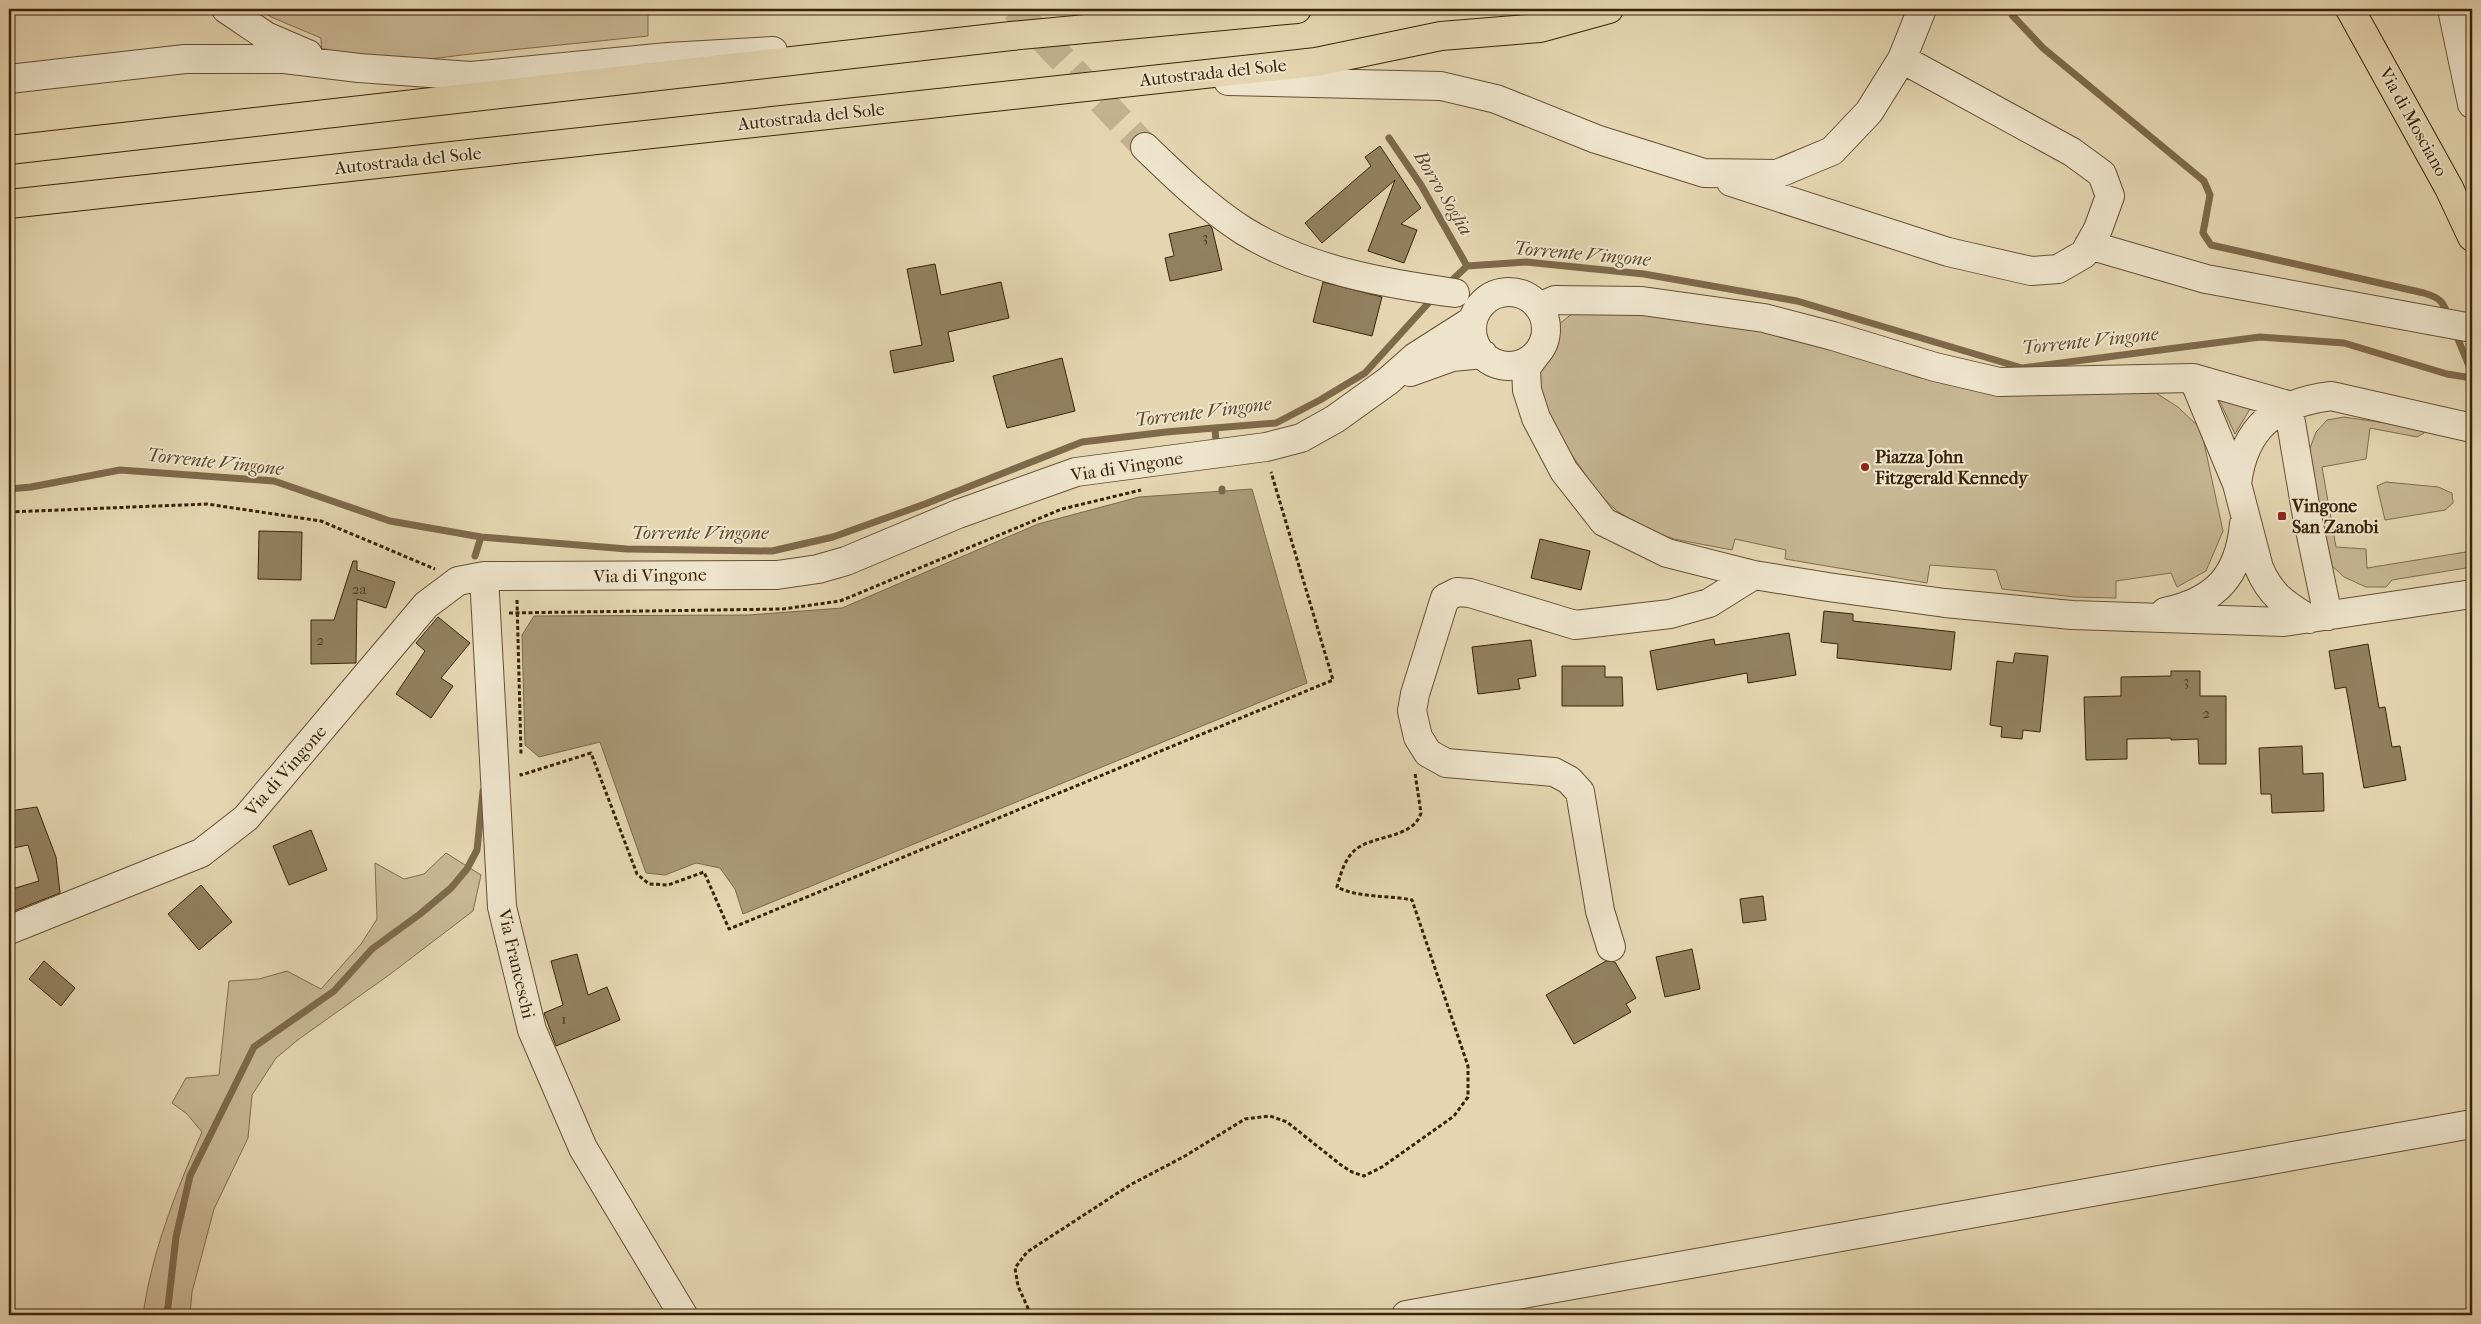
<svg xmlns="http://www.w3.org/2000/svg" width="2481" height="1324" viewBox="0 0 2481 1324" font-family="'IM FELL French Canon',serif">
<rect width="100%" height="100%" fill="#e5d6b1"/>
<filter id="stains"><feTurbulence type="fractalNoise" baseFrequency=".004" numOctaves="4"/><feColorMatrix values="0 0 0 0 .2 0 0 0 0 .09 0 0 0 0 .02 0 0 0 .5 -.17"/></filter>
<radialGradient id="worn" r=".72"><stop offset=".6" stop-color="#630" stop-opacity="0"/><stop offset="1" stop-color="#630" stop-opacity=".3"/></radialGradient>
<path fill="#c8b794" stroke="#816c4e" d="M259 9H632L648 14V36L462 55 359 68 322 59 321 38 271 17Z
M1579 308 1625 310 1732 325 1844 350 1917 377 1960 386 2021 392 2156 393 2178 407 2201 429 2223 531 2206 571 2177 587 2171 573 2116 581V598L2074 597 2002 589 1996 570 1930 565 1927 583 1785 559 1786 550 1735 539 1732 550 1674 539 1646 529 1617 511 1598 493 1548 420 1534 382 1537 370 1555 347 1558 325Z
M2213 387 2259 394 2235 434Z
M2344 417 2420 428 2424 433 2417 437 2370 428 2366 459 2322 467 2336 547 2366 549 2367 568 2472 551V567L2392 580 2386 587H2366L2344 577 2329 563 2309 451 2316 432 2327 420Z
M2386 482 2438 487 2452 493 2453 503 2445 510 2385 520 2377 486Z
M446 853 481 875 473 911 389 975 299 1039 276 1058 252 1095 248 1138 214 1209 192 1292 190 1315H143C152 1251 176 1191 202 1132L187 1114 172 1103 186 1078 219 1075 229 981 259 979 287 971 321 989 361 944 377 919 375 863 404 879 424 874Z"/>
<path fill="#ab9978" stroke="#7e694b" d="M1252 489 1307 683 743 914 735 889 720 868 696 863 665 875 646 873 600 742 539 757 525 745 522 635 534 616 749 615 842 608 1038 524 1139 497Z"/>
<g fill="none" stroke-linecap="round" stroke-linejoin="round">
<path stroke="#7e694b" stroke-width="7" d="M2011 9 2012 15 2043 48 2204 181 2210 195 2203 233 2211 245 2424 293C2441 298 2443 302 2449 317
M1389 138 1421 185 1467 266
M1447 285 1467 266 1526 262 1644 274 1797 301 2022 368 2260 337 2344 343 2447 374 2472 378
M2455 332 2472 373
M1215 428 1216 442
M9 489 31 487 120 470 274 481 390 521 481 537 627 549 772 551 833 537 925 504 1082 442 1166 432 1276 423 1320 400 1365 373 1433 298
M1222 489V491
M475 556 481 537
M167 1315 176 1237 190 1176 254 1047 334 991 372 949 420 914 451 888 467 869 477 850 483 791"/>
</g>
<path fill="#938060" stroke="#3a2208" d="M1380 146 1421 208 1401 224 1417 230 1404 263 1368 251 1395 180 1322 243 1305 223 1371 166 1365 157Z
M1209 225 1212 228 1222 270 1170 281 1165 258 1174 256 1169 234Z
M935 264 941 295 1001 282 1009 318 948 332 954 361 894 373 890 351 922 345 907 269Z
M1323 282 1382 297 1372 336 1313 322Z
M1062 358 1075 411 1007 428 993 376Z
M259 531 302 532 301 580 258 579Z
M1540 539 1590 551 1581 590 1531 578Z
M353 561H357V570L395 582 386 608 357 599 356 663 311 664V620H334Z
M1824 611 1853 614V621L1955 632 1951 670 1837 658 1838 644 1821 642Z
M438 617 470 643 441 678 453 686 431 718 396 694 425 651 416 643Z
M1789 633 1796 675 1748 683 1747 673 1657 690 1650 651 1714 639 1715 645Z
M1531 640 1536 676 1518 679 1520 689 1478 694 1472 647Z
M2368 644 2379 708 2385 707 2392 747 2400 746 2406 780 2364 788 2346 687 2335 689 2329 651Z
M2015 653 2048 656 2040 732 2023 730 2022 739 2001 737 2002 727 1990 725 1997 661 2013 663Z
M1562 666H1605V677H1622L1623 706H1562Z
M2171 671H2200V696H2226V764H2199L2198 739 2171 740V738L2127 739V759L2086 760 2084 697 2121 696V677L2171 676Z
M2302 746 2303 774 2323 773 2324 811 2272 813 2271 794H2261L2259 748Z
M37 807 56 857 60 893 9 913V890L39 881 28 845 13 848 9 832V811Z
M311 830 327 870 289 885 273 846Z
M201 885 232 922 199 950 168 914Z
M1763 896 1766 920 1743 923 1740 899Z
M1692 949 1700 989 1665 997 1656 957Z
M577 954 588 995 607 987 620 1020 556 1046 544 1013 563 1005 551 961Z
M44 961 75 988 61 1006 29 979Z
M1606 961 1615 962 1636 998 1626 1004 1631 1012 1574 1044 1546 995Z"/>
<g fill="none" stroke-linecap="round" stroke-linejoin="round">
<path stroke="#c3b28f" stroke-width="28" stroke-dasharray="28 14" stroke-linecap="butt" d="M1015 9 1145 147"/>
<defs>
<path id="minor" d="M226 9 266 36 308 54
M2452 9 2472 104
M9 79 185 59H284L359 68 471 76 668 57 773 51
M1228 81 1441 86 1496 99 1596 139 1704 173 1777 174 1832 151 1869 112 1902 59 1922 9
M1145 147C1176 177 1208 208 1244 231 1308 270 1382 283 1455 293
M1731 182 1948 252 2031 271 2058 269 2084 254 2098 229 2110 196 2102 174 2072 152 1902 59
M2089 245 2206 279 2472 328
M1472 329a37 37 0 1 1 74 0a37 37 0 1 1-74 0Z
M1539 307 1555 300 1642 301 1764 318 1833 336 1935 367 1999 382 2193 378 2288 405
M1537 353 1526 368 1527 390 1536 418 1564 471 1604 522 1667 553 1754 575 1828 587 1945 603 2072 615 2284 622 2472 594
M1410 372 1452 357 1483 354
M2193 378 2237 484 2259 568C2271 596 2285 604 2309 619
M2288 405 2306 511 2328 616
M2237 484C2244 426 2276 403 2331 396L2472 428
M484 576 502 907 532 1030 583 1148 683 1315
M2165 612C2216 601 2239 576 2244 524
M9 930 201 853 246 818 426 605 458 581 484 576 777 575 818 569 846 561 958 514 1076 472 1266 447 1301 438 1335 419 1388 381 1415 357 1473 320
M1611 947 1600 911 1580 792 1569 780 1554 772 1446 763 1428 753 1418 737 1412 711 1415 694 1445 598 1457 592 1470 593 1575 625 1670 614 1709 603 1754 575
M1406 1315 2472 1124"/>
<path id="major" d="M2350 9 2449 188 2472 237"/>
<path id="highway" d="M9 150 1011 36 1297 9
M9 204 1316 62 1441 36 1540 28 1609 9"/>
</defs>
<use href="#minor" stroke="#654f32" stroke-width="30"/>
<use href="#major" stroke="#3a2208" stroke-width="30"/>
<use href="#highway" stroke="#3a2208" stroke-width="30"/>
<path stroke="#3a2208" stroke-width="3" stroke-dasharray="4 2.5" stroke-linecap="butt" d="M9 512 207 504 321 521 435 569
M517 600 521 754
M509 613 783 609 840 601 1062 509 1141 490
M521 773V775L591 753 637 874 649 884 668 885 704 872 729 929 1333 680 1271 472
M1031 1315 1018 1286 1015 1268 1027 1252 1130 1185 1185 1156 1245 1119 1270 1116 1287 1122 1341 1165 1352 1172 1364 1176 1382 1167 1454 1116 1468 1097V1066L1412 900C1388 895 1358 898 1337 887 1340 876 1344 861 1353 852 1370 834 1413 840 1421 813L1415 773"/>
<use href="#minor" stroke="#eee4cc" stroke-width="28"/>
<use href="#major" stroke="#e5d6b1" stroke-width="28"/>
<use href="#highway" stroke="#e5d6b1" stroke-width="28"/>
</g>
<g fill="#8f2418" stroke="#eee4cc" stroke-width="2">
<circle cx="1865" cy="467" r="5"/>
<rect x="2277" y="511" width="10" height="10" rx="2.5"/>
</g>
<g text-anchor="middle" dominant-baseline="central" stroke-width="4" stroke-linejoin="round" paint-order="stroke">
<g font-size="15" fill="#503a1e">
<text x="1205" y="237">3</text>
<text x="359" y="589">2a</text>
<text x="320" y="640">2</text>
<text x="2186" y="681">3</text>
<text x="2206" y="713">2</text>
<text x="564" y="1019">1</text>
</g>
<g font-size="18" fill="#3a2208" stroke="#eee4cc">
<text transform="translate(1213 73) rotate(-6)">Autostrada del Sole</text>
<text transform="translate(811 117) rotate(-6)">Autostrada del Sole</text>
<text transform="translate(2413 122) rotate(61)">Via di Mosciano</text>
<text transform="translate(408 161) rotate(-6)">Autostrada del Sole</text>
<text transform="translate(1127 467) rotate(-9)">Via di Vingone</text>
<text transform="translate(650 576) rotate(-1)">Via di Vingone</text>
<text transform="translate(286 771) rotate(-49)">Via di Vingone</text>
<text transform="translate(516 964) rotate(77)">Via Franceschi</text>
</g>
<g font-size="18" font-weight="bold" fill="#3a2208" stroke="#eee4cc" text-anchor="start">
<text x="1875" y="457">Piazza John<tspan x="1875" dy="21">Fitzgerald Kennedy</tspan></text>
<text x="2292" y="506">Vingone<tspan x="2292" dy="21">San Zanobi</tspan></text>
</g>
<g font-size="19" font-style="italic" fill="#5c462a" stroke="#eee4cc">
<text transform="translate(1443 193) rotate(59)">Borro Soglia</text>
<text transform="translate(1582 254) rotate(5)">Torrente Vingone</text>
<text transform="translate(2090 341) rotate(-6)">Torrente Vingone</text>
<text transform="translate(1203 412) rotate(-7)">Torrente Vingone</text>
<text transform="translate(215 462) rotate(6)">Torrente Vingone</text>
<text x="700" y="533">Torrente Vingone</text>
</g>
</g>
<rect width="2481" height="1324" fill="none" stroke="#e5d6b1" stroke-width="30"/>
<rect x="10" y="10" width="2461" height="1304" fill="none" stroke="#3a2208" stroke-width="2.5"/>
<rect x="15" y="15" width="2451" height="1294" fill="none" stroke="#3a2208"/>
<rect width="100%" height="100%" filter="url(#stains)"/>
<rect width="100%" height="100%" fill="url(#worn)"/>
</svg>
